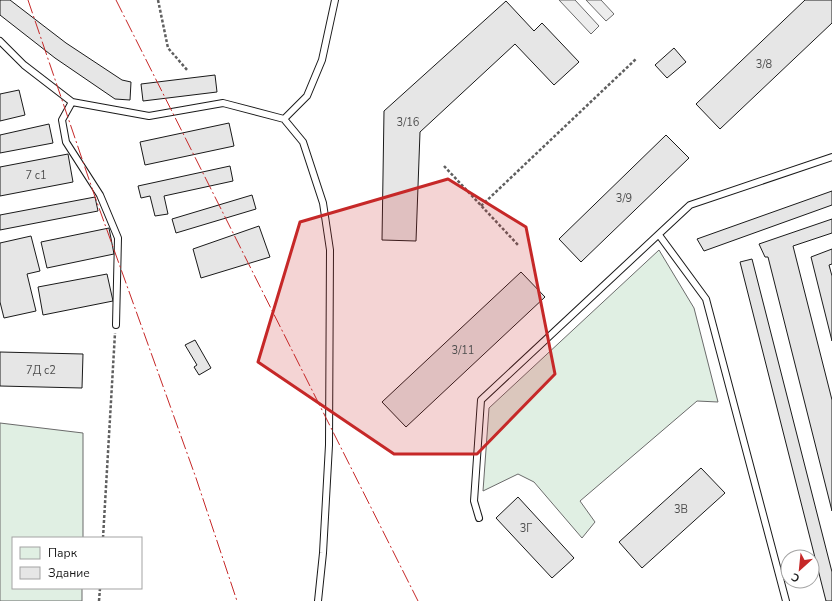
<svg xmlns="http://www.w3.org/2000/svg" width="832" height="601" viewBox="0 0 832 601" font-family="'Nunito Sans',sans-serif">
<rect width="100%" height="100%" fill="#fff"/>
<path fill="#e0efe3" stroke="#6a6a6a" d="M659 250 694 308 718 402 697 401 580 501 595 522 582 538 534 482 518 474 483 491 489 408Z
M0 423 83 433V538H13V588H82V601H0Z"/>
<path fill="#ededed" stroke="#6a6a6a" d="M559 0H575L599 26 591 34Z
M586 0H601L614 14 606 21Z"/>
<path fill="#e6e6e6" stroke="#1a1a1a" d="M0 0H10L66 43 122 80 131 82 130 100 115 99 55 58 0 15Z
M805 0H832V23L720 129 696 104Z
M506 1 534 31 542 23 579 62 554 85 515 44 420 132 416 241 382 240 384 111Z
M674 48 686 62 667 78 655 65Z
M215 75 217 92 143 101 141 84Z
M19 90 25 115 0 121V94Z
M229 123 234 146 145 165 140 142Z
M49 124 53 143 0 153V135Z
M666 135 689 158 581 262 559 239Z
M68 154 73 182 0 196V167Z
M230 166 233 181 164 196 168 214 155 216 150 196 141 198 138 186Z
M832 191V205L704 251 697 239Z
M252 195 256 209 176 233 172 219Z
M95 197 98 211 0 230V215Z
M832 219V233L793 246 832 400V511L768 257H765L759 244Z
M259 226 270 257 201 278 193 249Z
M109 228 114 254 47 268 41 242Z
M31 236 40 271 27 274 36 311 4 318 0 302V243Z
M832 249V264L829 265 832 276V341L811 257Z
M752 259 832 572V601H826L740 262Z
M521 272 545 297 406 427 382 402Z
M107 274 113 301 43 315 38 287Z
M195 340 211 368 199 375 194 367 197 365 185 345Z
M0 352 83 354 82 388 0 386Z
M701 468 725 493 642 568 619 542Z
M518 497 574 558 552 578 496 518Z"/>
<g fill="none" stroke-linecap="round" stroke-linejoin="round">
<defs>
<path id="service" d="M0 41 24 65 72 102 149 116 223 103 284 119
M72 102 62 120 66 142 100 195 118 238 116 325
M284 119 303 142 323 203 330 250 329 445 323 553 318 601
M284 119 307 96 322 60 335 0
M659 235 706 299 786 601
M479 518 474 501 481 400 690 205 832 157"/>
</defs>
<use href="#service" stroke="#1a1a1a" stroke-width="8"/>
<path stroke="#5f5f5f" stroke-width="2.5" stroke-dasharray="3 2" stroke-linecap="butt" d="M158 0 168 48 188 71
M444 166 519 246
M481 206 636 59
M103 538 115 333
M99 601 100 588"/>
<use href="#service" stroke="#fff" stroke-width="6"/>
<path stroke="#c62828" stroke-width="1" stroke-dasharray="14 3 2 3" stroke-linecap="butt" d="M28 0 94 194 196 478 237 601
M116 0 418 601"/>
</g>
<path fill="#c62828" fill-opacity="0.2" stroke="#c62828" stroke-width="3" stroke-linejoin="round" d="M448 179 526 227 555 374 477 454H394L258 362 300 222Z"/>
<g text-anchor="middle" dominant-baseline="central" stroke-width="3" stroke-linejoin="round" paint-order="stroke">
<g font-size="11" fill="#4d4d4d">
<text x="764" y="64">3/8</text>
<text x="408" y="122">3/16</text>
<text x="36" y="175">7 с1</text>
<text x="624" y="198">3/9</text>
<text x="463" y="350">3/11</text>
<text x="41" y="370">7Д с2</text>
<text x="681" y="509">3В</text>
<text x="526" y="528">3Г</text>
</g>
</g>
<rect x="12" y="537" width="130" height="52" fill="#ffffff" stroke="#a3a3a3"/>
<rect x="20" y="547" width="20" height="12" fill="#e0efe3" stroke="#a3a3a3"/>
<text x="48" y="557" font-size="12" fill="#1a1a1a">Парк</text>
<rect x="20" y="567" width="20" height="12" fill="#e6e6e6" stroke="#a3a3a3"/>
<text x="48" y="577" font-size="12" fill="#1a1a1a">Здание</text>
<g transform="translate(800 569) rotate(207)"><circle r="19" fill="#ffffff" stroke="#a3a3a3"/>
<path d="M0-3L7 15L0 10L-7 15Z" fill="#c62828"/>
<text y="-6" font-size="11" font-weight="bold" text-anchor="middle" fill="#1a1a1a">С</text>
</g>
</svg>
